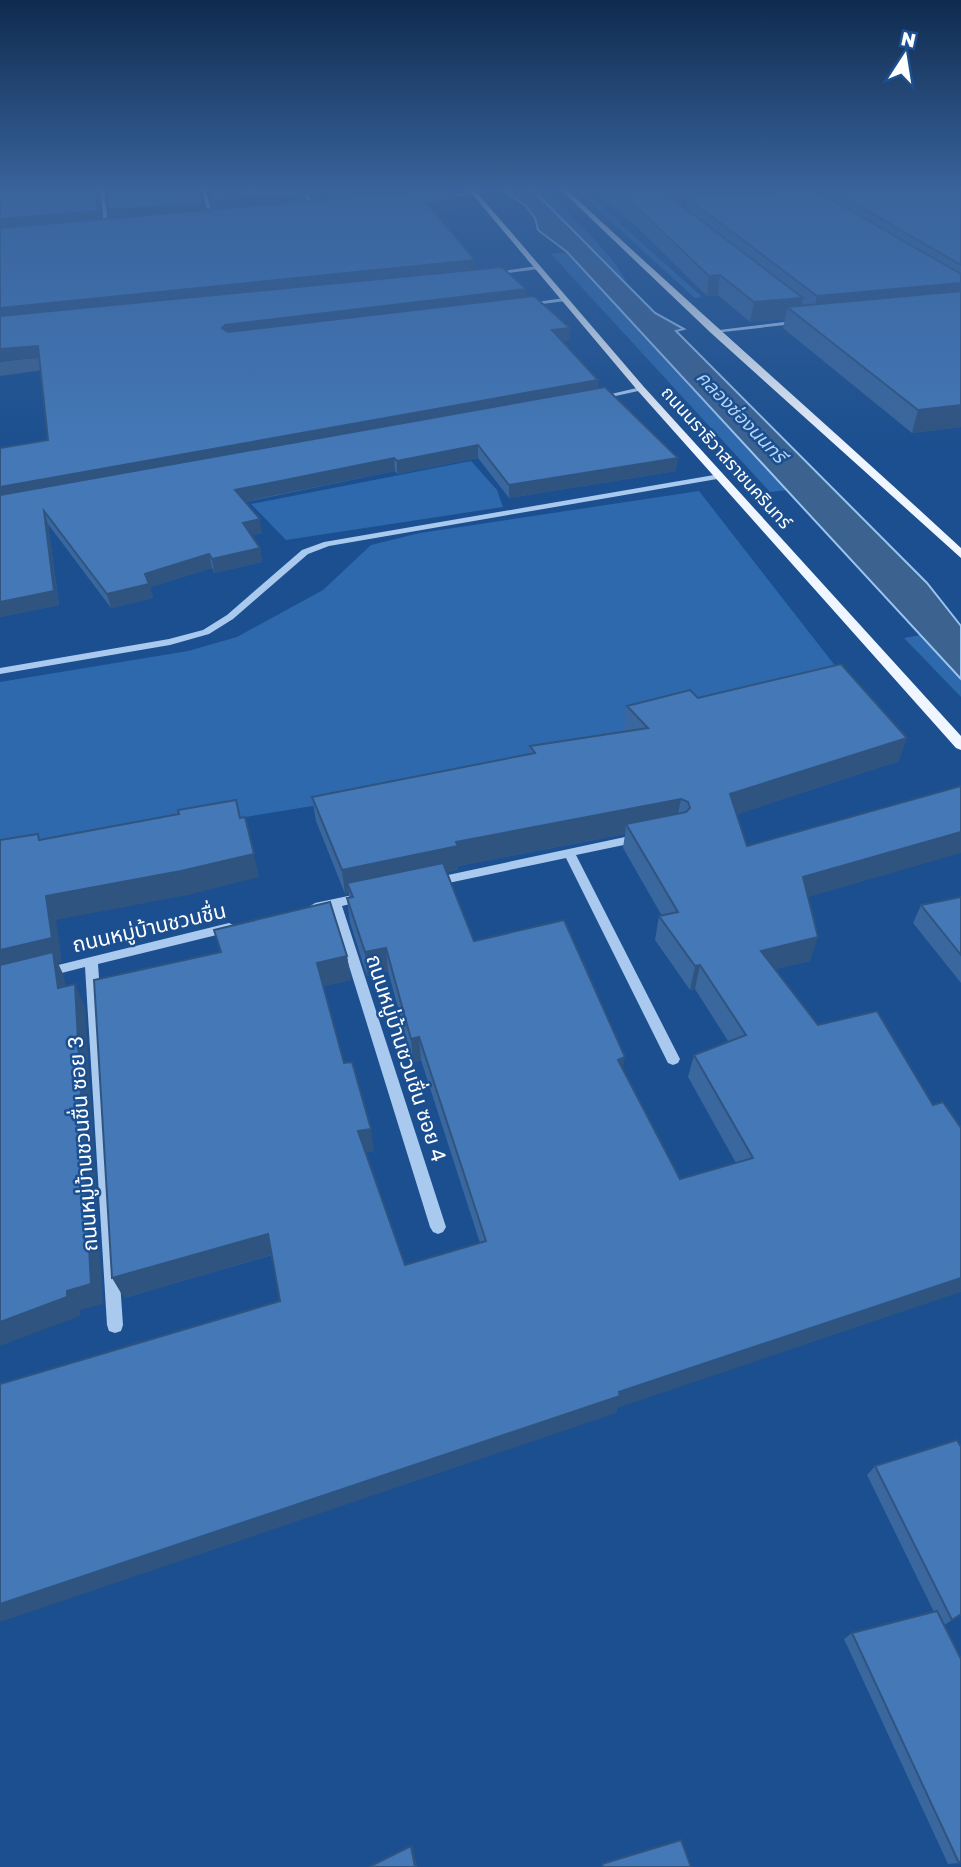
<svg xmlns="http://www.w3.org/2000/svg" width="961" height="1867" viewBox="0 0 961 1867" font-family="'Golos Text','Noto Sans Thai',sans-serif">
<rect width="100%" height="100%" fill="#1b4f8f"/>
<path fill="#2e69ad" d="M532 189H544C567 212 613 254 627 283Z
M575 189H582L702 297 695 298Z
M567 252 789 490 770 492 551 254Z
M471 461 497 490 503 507 286 540 251 504Z
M699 491 847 681 411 790 0 857V682L188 651 237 637 323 590 371 545 420 533Z
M921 635 961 679V697L904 638Z"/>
<path fill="#3c6290" stroke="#9cc4f0" stroke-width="2" d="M504 189H532L655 313 684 329 676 331 927 583 961 626V679L567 252 538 230 535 218 525 205 508 194Z"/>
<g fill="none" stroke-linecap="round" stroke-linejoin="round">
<path fill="#3c6290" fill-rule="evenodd" d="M100 349 108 351 111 356 108 361 0 376V362Z"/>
<path fill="#a9c9ee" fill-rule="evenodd" d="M100 189H104L108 224 106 225 104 224Z
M201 189H205L213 216 209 215Z
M301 189H305L315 207H311Z
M475 192 477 194 436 198 434 197Z
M537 266 539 269 492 275 489 273Z
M564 298 566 301 526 306 523 304Z
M801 320 803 323 714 333 711 331Z
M641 387 644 389 643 390 597 400 594 398Z
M720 474 724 476 723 478 329 546 308 554 233 619 209 634 170 645 0 674V668L169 639 203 630 227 615 302 550 324 542Z
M639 834 643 835 645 838 643 841 576 855 680 1059 678 1063 673 1065 668 1063 566 858 434 886 428 882 434 878Z
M362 893 368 897 366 900 342 906 446 1227 443 1232 438 1234 433 1232 430 1227 331 908 315 911 309 907 315 903Z
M229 923 233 925 235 928 233 931 98 964 123 1325 121 1331 115 1333 109 1331 107 1325 85 967 46 977 42 975 40 972 42 969Z"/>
<path fill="#f0f6ff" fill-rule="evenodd" d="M468 189H474L644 387 961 736V750L956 748 638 391Z
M560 189H566C696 310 830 427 961 548V558L711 333Z"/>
</g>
<path fill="#3a679d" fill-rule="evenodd" d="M0 189H98L100 219 110 218 108 210 214 209 208 189H302L306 201 315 200 308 189H448V192H446L455 200V210L434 212 475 260V270L526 289V297L570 340 562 341 598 380 597 389 676 471 509 498 478 458 397 474 395 471 245 502 262 533 251 535 260 548 262 562 214 573 212 568 150 587 153 598 111 608 48 524 59 605 0 617V448L48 440 39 358Z
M592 189H961V427L912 433 783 328 785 319 750 322 718 295 707 296 638 228Z
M698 698 899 761 737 814 747 846 808 898 810 961 775 969 818 1025 877 1011 617 1408 616 1413 280 1301 272 1255 124 1298 220 952 214 930 347 956 351 980 323 986 344 1063 374 1151 366 1152 405 1265 480 1243 421 1060 413 1062 388 971 367 976 350 922 347 898H349V893L345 894 316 821 312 797 530 754V746L625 731 624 730 627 706ZM625 834 623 848 662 916H659L655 940 690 990 695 989 728 1041 694 1055 688 1077 736 1163 680 1179 623 1069 474 941 447 872 458 870V866Z
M961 897V983L913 923 921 905Z
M875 1466 961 1615 944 1625 959 1863 948 1864 844 1639 852 1633 934 1612 867 1475Z"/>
<path fill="#305480" d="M96 189H98L100 222 0 229V219Z
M364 189H448V192L316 202 315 192Z
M708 189H799L797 199 687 198 686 208H676L678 191Z
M814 189H828L826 197 812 198Z
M305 194 306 204 215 211 213 201Z
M455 200V210L427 213V203Z
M203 203 205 213 110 220 108 210Z
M475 260V271L0 319V308Z
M720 275 718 295 707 296 709 276Z
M961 283V302L813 316 817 296Z
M526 289V300L227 336 222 328 225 325Z
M803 298 799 317 787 307 785 319 750 322 754 302Z
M570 328V340L552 342V330Z
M38 346 41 358 0 361V349Z
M598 380 597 392 0 501V487Z
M961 405V427L912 433 918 410Z
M478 445V458L397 474V461Z
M394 458 395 471 237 503 235 490Z
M678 458 676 471 509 498V485Z
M44 511 48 524 59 605 0 617V602Z
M260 519 262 533 246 537 243 523Z
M260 548 262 562 214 573 212 559Z
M209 554 212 568 150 587 153 598 111 608 107 594 145 574Z
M907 738 899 761 725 818 730 794Z
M681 799 676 823 626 824 625 834 458 866V870L351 893 347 883 349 893 345 894 342 870 456 842Z
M961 832V853L795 901 803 877Z
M254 854 259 877 188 895 56 920 62 962 58 963 64 976 69 1011 0 977V950L46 896Z
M818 937 810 961 754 974 761 951Z
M386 948 388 971 367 976 365 952Z
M347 956 351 980 321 987 317 963Z
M700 965 695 989 690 990 695 966Z
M75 984 85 1007 103 1304 80 1310V1316L0 1346V1322L67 1291Z
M419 1037 421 1060 413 1062 411 1039Z
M625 1057 621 1080 618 1060Z
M371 1129 374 1151 362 1153 358 1131Z
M268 1234 275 1254 124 1298 112 1278Z
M961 1278V1292L617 1408 616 1413 0 1622V1604L619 1392Z
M411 1846 413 1847 417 1867H415Z"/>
<path fill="#4478b7" stroke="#305480" stroke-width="2" d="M0 189H96L98 211 0 219Z
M106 189H199L203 203 108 210Z
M209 189H302L305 194 213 201Z
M313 189H364L315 192Z
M443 189 455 200 427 203 475 260 0 308V228Z
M614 189H660L803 298 754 302 720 275 709 276 640 210Z
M675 189H708L678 191Z
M813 189 961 274V283L817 296 687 198Z
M830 189H961V265Z
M502 267 526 289 225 325 222 328 228 332 534 296 570 328 552 330 598 380 0 487V448L48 440 38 346 0 349V316Z
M961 291V405L918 410 787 307Z
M605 387 678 458 509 485 478 445 397 461 394 458 235 490 260 519 243 523 260 548 212 559 209 554 145 574 149 584 107 594 44 511 54 591 0 602V495Z
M841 664 907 738 730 794 747 846 961 786V832L803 877 818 937 761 951 818 1025 877 1011 933 1105 943 1102 961 1128V1278L619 1392 620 1396 0 1604V1384L280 1301 268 1234 112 1278 94 980 221 952 214 930 330 902 347 956 317 963 344 1063 352 1062 371 1129 358 1131 405 1265 486 1241 419 1037 411 1039 386 948 365 952 347 898 353 897 347 883 443 863 474 941 564 920 625 1057 618 1060 680 1179 753 1158 694 1055 746 1035 700 965 695 966 659 916 678 912 626 824 686 812 690 808 688 802 681 799 456 842 458 846 342 870 312 797 535 753 530 746 648 728 627 706 690 690 698 698Z
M236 800 240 818 245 817 254 854 181 871 46 896 52 938 0 950V840L38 834 39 840 179 814 178 810Z
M961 897V955L921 905Z
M53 952 58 988 75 984 91 1284 67 1291V1297L0 1322V965Z
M957 1440 961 1447V1614L952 1620 875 1466Z
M937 1611 961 1659V1861L959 1863 852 1633Z
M681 1840 691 1867H603L602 1864Z
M411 1846 415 1867H369Z"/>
<linearGradient id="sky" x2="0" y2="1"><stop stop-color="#0f2b4f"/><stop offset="0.42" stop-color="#39639b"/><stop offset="1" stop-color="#39639b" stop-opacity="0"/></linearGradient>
<rect width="961" height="450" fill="url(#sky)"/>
<g text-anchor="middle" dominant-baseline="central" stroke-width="5" stroke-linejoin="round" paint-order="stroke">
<g font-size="18" fill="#fff" stroke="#1b4f8f">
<text transform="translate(727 457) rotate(48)">ถนนนราธิวาสราชนครินทร์</text>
</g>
<g font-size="19" font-style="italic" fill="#b5d3f5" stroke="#1b4f8f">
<text transform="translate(742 416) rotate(46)">คลองช่องนนทรี</text>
</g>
<g font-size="21" fill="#fff" stroke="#1b4f8f">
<text transform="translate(149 927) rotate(-13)">ถนนหมู่บ้านชวนชื่น</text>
<text transform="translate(407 1058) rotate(72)">ถนนหมู่บ้านชวนชื่น ซอย 4</text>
<text transform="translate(82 1144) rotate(-94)">ถนนหมู่บ้านชวนชื่น ซอย 3</text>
</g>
</g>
<g transform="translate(905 56) rotate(12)" stroke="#1b4f8f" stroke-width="5" paint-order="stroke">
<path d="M0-5L12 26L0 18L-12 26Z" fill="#ffffff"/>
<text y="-10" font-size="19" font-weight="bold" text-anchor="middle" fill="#ffffff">N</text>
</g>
</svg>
